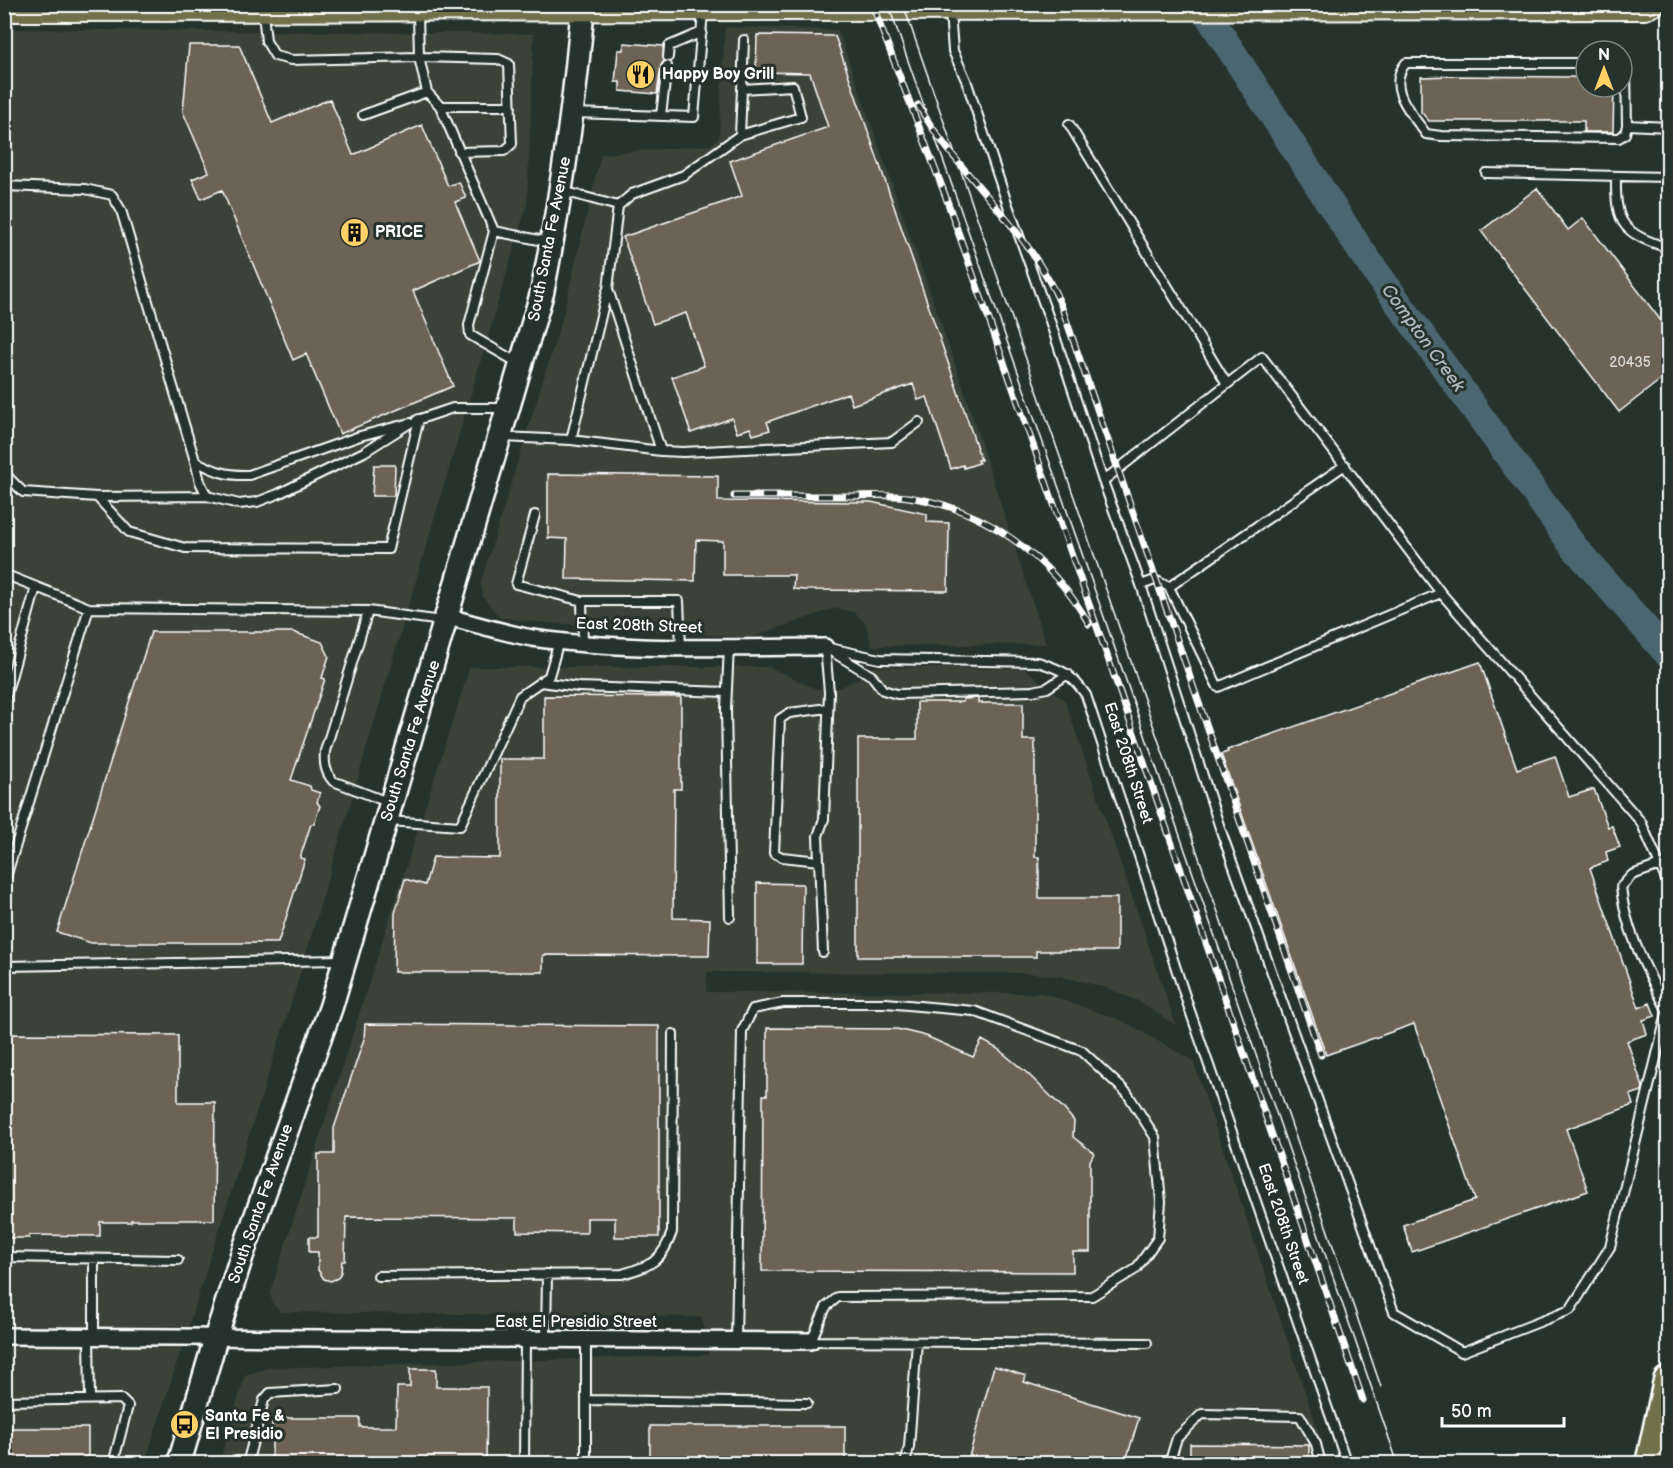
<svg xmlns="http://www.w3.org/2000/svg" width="1673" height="1468" viewBox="0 0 1673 1468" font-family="'Balsamiq Sans',sans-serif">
<rect width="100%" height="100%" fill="#26332d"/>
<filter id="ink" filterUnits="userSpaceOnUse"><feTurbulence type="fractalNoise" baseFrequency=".0167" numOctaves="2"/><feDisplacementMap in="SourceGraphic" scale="12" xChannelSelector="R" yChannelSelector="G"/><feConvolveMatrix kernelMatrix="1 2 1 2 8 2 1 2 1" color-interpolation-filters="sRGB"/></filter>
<g filter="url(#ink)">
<path fill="#3b4239" d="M725 27 838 30 960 378 1046 644 872 646 865 622 853 612 835 608 749 638 525 621 499 617 483 597 481 581 563 316 601 154 711 145 719 137Z
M5 29 534 34 527 204 297 984 145 1463 5 1464Z
M470 667H769L816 689 839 688 858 679 866 667 1025 669 1065 701 1176 1025 1138 1001 1104 987 1059 976 1026 973 707 972 706 992 1042 993 1123 1021 1193 1061 1329 1463 219 1464 245 1375 268 1368 709 1355 702 1317 281 1312 273 1304 270 1293Z"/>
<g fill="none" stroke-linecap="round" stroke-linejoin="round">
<path stroke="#4b6670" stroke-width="28" d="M1201 4 1361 251 1574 547 1668 654"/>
</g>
<path fill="#6c6455" stroke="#fff" stroke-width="1.5" d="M757 35 835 36 951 371 981 460H978L979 463 964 468 963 465 951 469 927 397 918 400 913 384 852 405 848 393 767 422 770 430 753 435 750 428 737 433 732 418 691 433 672 377 704 366 686 313 653 324 623 237 742 196 730 161 828 127 810 73 756 72Z
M624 43 663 46 664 61 661 65 657 94 620 91V82H615L618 50H623Z
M189 45H239L272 123 330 99 353 155 422 125 448 186 459 182 466 198 455 202 480 261 413 291 453 386 340 434 306 354 293 360 222 190 201 199 192 179 209 172 183 112Z
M1451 76 1570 77 1586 78V87H1614L1613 132H1584V121H1429L1421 112V77Z
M1537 188 1568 230 1583 218 1668 330V374L1619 412 1481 231Z
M374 465H395L394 496H372Z
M548 474 718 476V501L871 502 927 514V522L949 523 948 591 805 590 793 589 794 575H723V541L696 540 695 581 566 579 567 539 548 538Z
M151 632H293L322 642 329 656 322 678 325 679 291 780 310 786 311 790 320 793 317 802 320 806 314 824H311L300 858 305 859 278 943H91L57 932Z
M1480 662 1517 769 1555 756 1569 797 1594 789 1608 827 1612 826 1620 847 1606 852 1608 861 1590 868 1639 1008 1650 1003 1655 1016 1643 1020 1647 1034 1627 1041 1643 1087 1642 1091 1630 1095 1633 1105 1566 1129 1588 1191 1412 1252 1403 1225 1475 1200 1414 1024 1326 1055 1221 754 1228 752 1227 750Z
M544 696 681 697V789H674L673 918 710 919 709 956 543 955V972H394L395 913 405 879 425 885 433 857 500 858V759H544Z
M978 698V703H1023V740H1035V857H1039V898H1117V951H1036V957H858V739H917V702H963V699Z
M757 883 803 884 802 964H757Z
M365 1024 659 1026V1237H615V1218H587V1233L517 1232V1218L346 1217 345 1261H342L341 1272 338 1278 331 1281 324 1279 318 1270V1252H309V1237H318V1154H334V1128L364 1039Z
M767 1028 897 1029 926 1036 973 1057 982 1040 998 1049 1027 1073 1064 1109 1074 1121 1073 1137 1094 1153 1090 1161V1252H1073V1272L762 1271 763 1095H767Z
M4 1034 178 1035V1102H215L214 1220H131V1222H100V1236L29 1235V1238H4Z
M994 1366 1026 1376 1024 1382 1139 1418 1125 1464H967Z
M410 1369H436V1387H487L486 1464H267L272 1455V1418H360V1427H396L397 1387H410Z
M650 1426H845V1464H650Z
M4 1428H88V1464H4Z
M1190 1444 1309 1445V1464H1190Z"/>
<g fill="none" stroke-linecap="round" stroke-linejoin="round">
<defs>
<path id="lane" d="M950 12 953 51 966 80 1005 197 1050 321 1103 481 1141 585 1221 831 1394 1312 1462 1352 1570 1310 1610 1247 1668 1009
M263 13 266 41 275 56 291 60 419 57 498 59 509 64 512 144 504 151 459 152
M418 13 419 57 427 92 440 106 494 231 469 325 470 335 518 363
M668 57 669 46 702 32
M1586 63H1406C1385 87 1412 114 1426 134L1441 136 1619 138 1625 134 1627 125 1626 69 1622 65
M742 89 744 40
M440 106H511
M574 113 694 117 703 12
M363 115 427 92
M661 115 667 66
M1069 124 1227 384
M1627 125 1668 127
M1486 173 1668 177
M1616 176C1615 225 1623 233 1668 248
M4 186 85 189 112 195 121 210 195 461
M563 191 618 206 632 194 684 175 740 135 801 117 793 86 742 89 740 135
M494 231 549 242
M417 420 453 408H505
M410 423 364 452 278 494 257 502 239 504 207 496 200 482 195 461C215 471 226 476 249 475L360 436Z
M502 437 571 440 661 451 608 289 618 206
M571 440 607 291
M661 451 683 452 892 442 919 422
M4 473 23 492 97 497 207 496
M1103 481 1262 357 1441 593
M97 497 129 532 185 548 388 549 419 419
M535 515 516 584 582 601
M4 574 89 608 368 611
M1141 585 1155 580 1169 587 1218 687 1441 593 1641 822 1668 884
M1169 587 1345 465
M583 643 582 601H679L681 647
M729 647 726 709 730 917
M825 647 880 659 1038 662C1063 670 1071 674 1086 695L1188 1005 1347 1464
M831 651 872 676 883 690 897 694 1033 691 1047 688 1068 674
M540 682 579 687 727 692
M4 703 36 587
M390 803 333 781C325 772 324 763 325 751L368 611 442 621
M388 821 460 826 520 696 549 676 559 641
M819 861 782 857 774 853 780 719 789 713 828 708
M1660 865 1632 875 1621 887C1625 931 1648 972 1668 1012
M6 877 89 608
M823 952 818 836 824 819 829 692 825 647
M4 966 341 960
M4 1257 178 1260
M378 1276 622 1274C650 1266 662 1262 672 1232L673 1034
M89 1336 90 1399
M94 1336V1259
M546 1339 547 1274
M736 1341 742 1031 753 1009 783 1003H886L974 1011 1082 1051 1127 1093 1155 1137 1161 1202 1158 1238 1136 1269 1092 1296 838 1297 826 1307 811 1341 1147 1343
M586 1400 807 1403
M4 1401 121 1399 128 1406 113 1464
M247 1464 264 1400 270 1393 338 1389
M524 1464 525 1339
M586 1464V1339
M905 1464 909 1447 917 1342
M1169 1464 1177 1438 1202 1414 1300 1416 1316 1444 1321 1464"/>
<path id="street" d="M448 617C476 624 504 633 532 638 629 652 728 647 825 647
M4 1336 811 1341"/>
<path id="secondary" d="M179 1464 216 1337 242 1255 331 1007 542 293C561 198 575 102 583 4"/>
<path id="primary" d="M4 9 1645 7 1652 4"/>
<path id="highway" d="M1650 1464 1668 1381"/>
</defs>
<use href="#lane" stroke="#fff" stroke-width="12"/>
<use href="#street" stroke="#fff" stroke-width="20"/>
<use href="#secondary" stroke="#fff" stroke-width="27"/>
<use href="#primary" stroke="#fff" stroke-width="28"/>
<use href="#highway" stroke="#fff" stroke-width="33"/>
<use href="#lane" stroke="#26332d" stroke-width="8"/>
<use href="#street" stroke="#26332d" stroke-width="15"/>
<use href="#secondary" stroke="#26332d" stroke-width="22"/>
<use href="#primary" stroke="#70704a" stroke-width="24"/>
<use href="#highway" stroke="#70704a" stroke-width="28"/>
<path stroke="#fff" stroke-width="1.5" d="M888 4 1079 545 1398 1464
M903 4C1061 466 1225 925 1381 1387"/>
<defs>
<path id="rail" d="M872 4 944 192 1115 678 1363 1400
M918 105C960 178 1026 224 1061 305L1321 1055
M734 496C771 496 807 496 844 496 865 496 887 494 908 497 985 508 1051 557 1089 624"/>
</defs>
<use href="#rail" stroke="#fff" stroke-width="7"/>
<use href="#rail" stroke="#26332d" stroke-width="4.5" stroke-dasharray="14" stroke-linecap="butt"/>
</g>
</g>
<defs>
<symbol id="restaurant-disc" viewBox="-11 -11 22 22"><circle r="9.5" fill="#ffd166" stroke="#26332d"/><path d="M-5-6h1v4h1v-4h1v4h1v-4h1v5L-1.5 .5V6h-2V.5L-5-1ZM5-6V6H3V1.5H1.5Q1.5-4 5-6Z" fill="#111"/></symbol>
<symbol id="building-disc" viewBox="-11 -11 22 22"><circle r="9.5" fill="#ffd166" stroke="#26332d"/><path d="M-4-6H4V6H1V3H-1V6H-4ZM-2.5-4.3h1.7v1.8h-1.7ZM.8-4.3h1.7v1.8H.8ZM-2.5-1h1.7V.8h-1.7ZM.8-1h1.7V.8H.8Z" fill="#111"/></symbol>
<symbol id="bus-disc" viewBox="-11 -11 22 22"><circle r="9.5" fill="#ffd166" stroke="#26332d"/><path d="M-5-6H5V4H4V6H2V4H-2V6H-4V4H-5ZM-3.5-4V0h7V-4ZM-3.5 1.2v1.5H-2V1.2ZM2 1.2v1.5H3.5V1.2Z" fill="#111"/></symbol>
</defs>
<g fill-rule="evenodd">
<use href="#restaurant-disc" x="624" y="58" width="33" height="33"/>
<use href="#building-disc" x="338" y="216" width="33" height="33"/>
<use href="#bus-disc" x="168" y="1408" width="33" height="33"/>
</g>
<g text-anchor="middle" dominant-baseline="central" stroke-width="6" stroke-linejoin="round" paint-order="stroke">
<g font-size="14" fill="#dad8d4">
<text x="1630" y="362">20435</text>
</g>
<g font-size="16" font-weight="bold" fill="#fff" stroke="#26332d" text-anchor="start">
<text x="662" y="74">Happy Boy Grill</text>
<text x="375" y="232">PRICE</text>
<text x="205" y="1416">Santa Fe &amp;<tspan x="205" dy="18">El Presidio</tspan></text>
</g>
<g font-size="16" fill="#fff" stroke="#26332d">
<text transform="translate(550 239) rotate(-79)">South Santa Fe Avenue</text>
<text transform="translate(639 626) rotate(2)">East 208th Street</text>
<text transform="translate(411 741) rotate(-73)">South Santa Fe Avenue</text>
<text transform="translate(1128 763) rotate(72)">East 208th Street</text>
<text transform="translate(261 1204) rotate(-71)">South Santa Fe Avenue</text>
<text transform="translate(1283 1224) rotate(71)">East 208th Street</text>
<text x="576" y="1322">East El Presidio Street</text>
</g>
<g font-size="18" font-style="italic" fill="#aebabf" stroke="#26332d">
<text transform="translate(1423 338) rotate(54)">Compton Creek</text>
</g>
</g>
<rect width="1673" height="1468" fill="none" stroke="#26332d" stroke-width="24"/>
<rect x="12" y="12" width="1649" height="1444" fill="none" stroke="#fff" stroke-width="2" filter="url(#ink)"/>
<g transform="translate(1604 69)"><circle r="28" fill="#26332d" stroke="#7d8581" stroke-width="1.5"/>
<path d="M0-4.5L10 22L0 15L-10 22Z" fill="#ffd166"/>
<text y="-9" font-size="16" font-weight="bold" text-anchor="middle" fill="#ffffff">N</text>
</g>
<path d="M1442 1417v9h122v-9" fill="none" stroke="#ffffff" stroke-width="3"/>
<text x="1451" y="1417" font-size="18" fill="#ffffff" stroke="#26332d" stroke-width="4.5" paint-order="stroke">50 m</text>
</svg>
